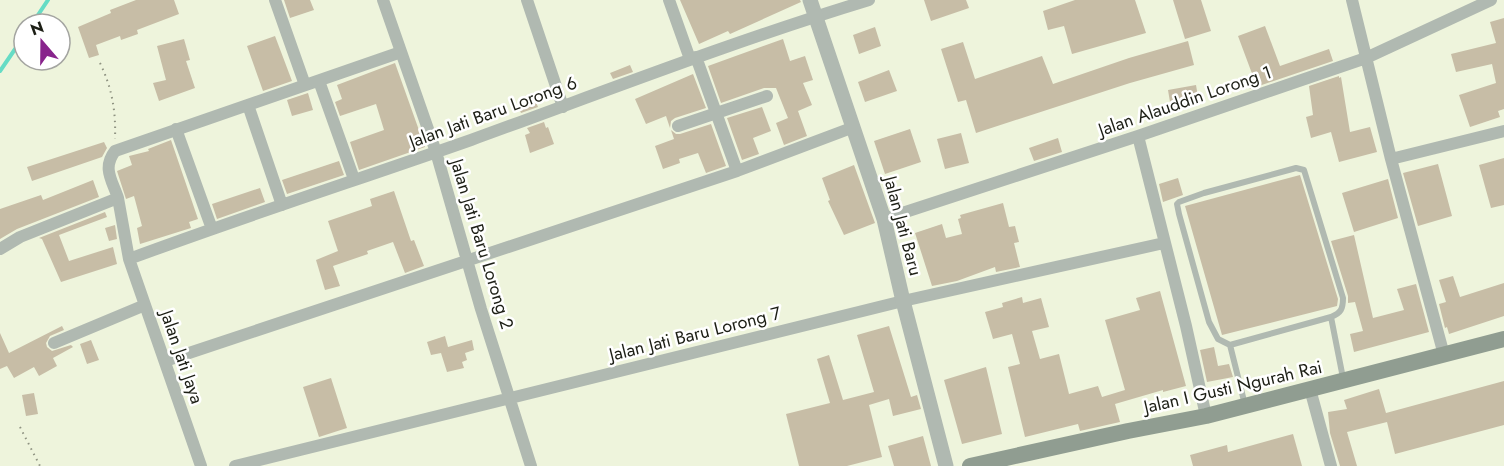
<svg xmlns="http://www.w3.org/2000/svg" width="1504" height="466" viewBox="0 0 1504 466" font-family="Jost,sans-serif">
<rect width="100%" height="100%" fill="#eef4dc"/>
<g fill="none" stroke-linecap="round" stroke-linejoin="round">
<path stroke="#66dcc5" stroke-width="4" d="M32 24 48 0
M0 71 24 36"/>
</g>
<path fill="#c7bda6" d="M136 0H174L179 14 137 30 138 34 121 40 120 36 96 45 99 55 89 58 78 27 111 13 110 10Z
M284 0H310L314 10 290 18Z
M680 0H800L801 2 730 34 728 31 699 44Z
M924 0H966L969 8 931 21Z
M1075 0H1135L1146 33 1072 54 1064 26 1048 30 1043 11Z
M1173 0H1201L1211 31 1185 39Z
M1504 18V109L1498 111 1500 117 1470 127 1459 95 1496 83 1492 64 1456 72 1451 54 1496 43 1490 22Z
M1265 26 1280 66 1329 49 1333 61 1250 89 1247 81 1254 79 1238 36Z
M875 27 881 46 859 54 853 35Z
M275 36 292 81 263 91 247 46Z
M184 39 190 60 186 61 195 88 159 101 153 83 166 80 157 46Z
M783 39 790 61 805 56 813 80 803 83 812 105 798 111 807 136 784 145 776 123 788 118 776 88H764L721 103 708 66Z
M1188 41 1194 65 1130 83 976 133 966 100 958 102 941 49 963 42 975 79 1042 56 1053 84 1129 58Z
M395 63 425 147 359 170 350 142 384 130 376 104 340 116 335 102 342 99 337 85Z
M630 65 633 72 613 79 610 73Z
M889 70 897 91 865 102 858 82Z
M693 74 706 108 675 118 671 121 670 128 666 116 646 124 635 99Z
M1339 76V78L1341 77 1350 132 1370 127 1377 152 1339 162 1331 132 1311 138 1306 117 1313 115 1309 86Z
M1196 85 1199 103 1171 108 1168 90Z
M308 93 313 110 292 116 287 100Z
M535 100 538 107 521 113 518 106Z
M762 107 771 131 753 138 759 154 742 160 727 118Z
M544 122 546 128 548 127 554 144 530 153 525 135 530 133 527 128Z
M711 124 726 166 706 173 698 153 679 159 680 163 663 169 655 146 674 139 671 130 676 134H680Z
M910 129 921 162 885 174 874 141Z
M961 133 969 163 945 169 937 139Z
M1058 138 1062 152 1034 161 1029 148Z
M171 140 198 219 189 222 191 228 140 244 137 228 142 226 134 196 126 199 117 171 132 165 129 156 149 151 148 149Z
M104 142 107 148 102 157 32 181 27 167Z
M1504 158V205L1491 208 1479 165Z
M339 161 344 175 287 194 282 180Z
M1438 164 1452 216 1418 226 1403 173Z
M854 165 875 223 844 235 828 201 830 200 822 178Z
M1300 175 1338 299 1337 306 1222 335 1185 206Z
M1178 178 1183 195 1163 202 1159 184Z
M1388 179 1398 218 1354 232 1342 193Z
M93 180 99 197 17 229 0 239V209L41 195 43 200Z
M260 188 265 202 217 219 212 204Z
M394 191 411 241 414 240 424 266 405 273 393 242 367 251 368 254 333 266 340 286 325 290 316 260 338 251 328 221 372 206 370 199Z
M1003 203 1009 227 1015 226 1019 242 1014 243 1020 267 996 272 995 267 957 281 932 286 915 233 942 224 946 238 962 234 958 219 961 218 960 215Z
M105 212 107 217 59 235 69 261 113 247 117 264 61 282 42 239 39 238Z
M115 225 117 239 109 241 105 228Z
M1354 235 1373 318 1404 310 1397 289 1416 284 1429 332 1354 352 1350 334 1363 331 1355 302 1348 303V296L1331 241Z
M1453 276 1460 297 1504 283V316L1449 334 1447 327 1445 328 1439 304 1446 302 1439 280Z
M1160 291 1186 386 1163 392V390L1115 404 1120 422 1080 431 1078 424 1025 437 1008 367 1020 364 1012 334 993 339 985 312 1003 307 1002 303 1022 297 1023 303 1041 298 1049 327 1032 331 1040 359 1059 354 1069 394 1098 386 1102 397 1125 390 1105 320 1140 310 1136 298Z
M62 326 64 330 50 336 46 343 47 347 52 351 71 345 73 347 53 358 57 366 39 376 34 367 14 378 7 366 0 369V333L9 353Z
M889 326 911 397 917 395 921 409 893 416 889 399 869 405 882 457 847 466H799L786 414 830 403 817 359 829 355 843 400 874 392 857 335Z
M445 336 448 347 472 340 474 350 465 353 467 360 462 362 464 368 447 372 441 353 431 355 427 342Z
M91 340 99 360 87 364 80 344Z
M1214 347 1218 366 1229 364 1233 377 1207 382 1200 350Z
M986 367 1002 434 962 444 944 380Z
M331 378 347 428 319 437 303 387Z
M1504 381V425L1395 454 1387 422 1347 432 1357 466H1340L1330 433 1328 412 1347 409 1344 400 1379 389 1386 413Z
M34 393 38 414 26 416 22 395Z
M1293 434 1302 466H1193L1190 455 1227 445 1228 452Z
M923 436 931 466H894L888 446Z"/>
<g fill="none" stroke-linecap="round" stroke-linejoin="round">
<path stroke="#8e9281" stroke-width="2" stroke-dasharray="1.5 4.5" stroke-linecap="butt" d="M100 63C112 88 116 111 115 139
M20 427 40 466"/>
<path stroke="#b0b9b1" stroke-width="6" d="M1230 345 1331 317
M1245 405 1230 345 1218 339 1209 322 1179 214 1177 204 1179 202 1204 193 1296 168 1304 170 1343 298C1343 309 1341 313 1331 317L1343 378"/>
<path stroke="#b0b9b1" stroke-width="12" d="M275 0 305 85
M383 0 436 152 481 309 531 466
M527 0 563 107
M669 0 690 59
M1352 0 1391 159 1444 355
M696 57 737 171
M319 81 354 179
M248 105 282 205
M678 126 767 96
M176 129 212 229
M1138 136 1186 326 1206 416
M1391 159 1504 131
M118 198C112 180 102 168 115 151L401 52
M884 219 1138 136 1366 58 1491 0
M0 249 20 237 118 198 129 259 201 466
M129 259C242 217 357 180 471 140 603 92 734 41 869 0
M54 343 145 305
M165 361 737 171 854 127
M1310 389 1331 466
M235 466 903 301 1164 243"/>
<path stroke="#b0b9b1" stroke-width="15" d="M810 0 884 219 903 301 946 466"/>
<path stroke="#909d91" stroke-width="16" d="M970 466 1128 431 1206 416 1504 339"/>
</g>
<g text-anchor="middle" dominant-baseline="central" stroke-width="5" stroke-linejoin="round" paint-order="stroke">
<g font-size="18" fill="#1c1e15" stroke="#fff">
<text transform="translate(1185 101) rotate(-19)">Jalan Alauddin Lorong 1</text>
<text transform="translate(493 112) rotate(-20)">Jalan Jati Baru Lorong 6</text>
<text transform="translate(903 226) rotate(75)">Jalan Jati Baru</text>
<text transform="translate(482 244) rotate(73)">Jalan Jati Baru Lorong 2</text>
<text transform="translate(695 334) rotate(-14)">Jalan Jati Baru Lorong 7</text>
<text transform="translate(182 357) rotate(71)">Jalan Jati Jaya</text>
<text transform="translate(1233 387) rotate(-13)">Jalan I Gusti Ngurah Rai</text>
</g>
</g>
<g transform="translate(42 42) rotate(340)"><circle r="28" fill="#ffffff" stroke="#a4a5a1" stroke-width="1.5"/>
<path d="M0-4.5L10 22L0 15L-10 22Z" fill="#88248c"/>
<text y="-9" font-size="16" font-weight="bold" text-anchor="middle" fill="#1c1e15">N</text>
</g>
</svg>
